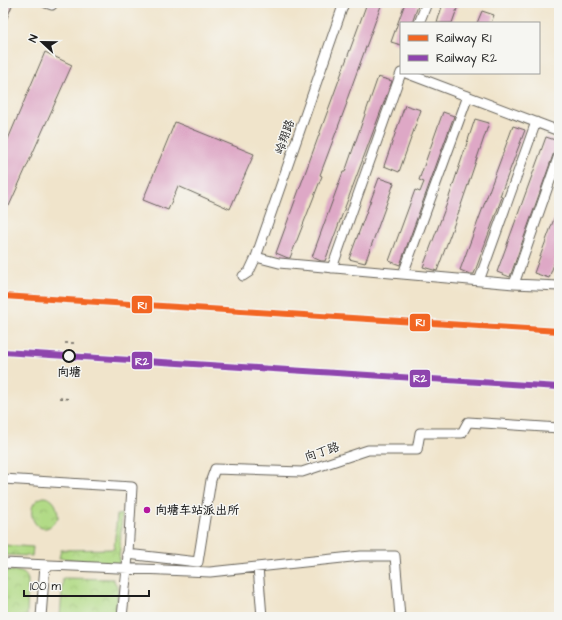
<svg xmlns="http://www.w3.org/2000/svg" width="562" height="620" viewBox="0 0 562 620" font-family="'Architects Daughter','LXGW WenKai TC',sans-serif">
<defs>
<pattern id="park-crowns" width="20" height="18" patternUnits="userSpaceOnUse"><rect width="20" height="18" fill="#b1da85"/><path d="M2 6a3 3 0 1 1 6 0M12 15a3 3 0 1 1 6 0" fill="none" stroke="#98ba72"/></pattern>
</defs>
<rect width="100%" height="100%" fill="#f6f6f2"/>
<filter id="ink" filterUnits="userSpaceOnUse"><feTurbulence type="fractalNoise" baseFrequency=".025" numOctaves="2"/><feDisplacementMap in="SourceGraphic" scale="8" xChannelSelector="R" yChannelSelector="G"/><feConvolveMatrix kernelMatrix="1 2 1 2 8 2 1 2 1" color-interpolation-filters="sRGB"/></filter>
<filter id="wash" filterUnits="userSpaceOnUse"><feTurbulence type="fractalNoise" baseFrequency=".012" numOctaves="4" result="noise"/><feDisplacementMap in="SourceGraphic" scale="16" xChannelSelector="R" yChannelSelector="G"/><feGaussianBlur stdDeviation="0.9" result="paint"/><feColorMatrix in="noise" values="0 0 0 0 0 0 0 0 0 0 0 0 0 0 0 0 0 1.4 0 .05"/><feComposite in="paint" operator="in"/></filter>
<g filter="url(#wash)">
<rect width="100%" height="100%" fill="#f0e4cb"/>
<path fill="url(#park-crowns)" stroke="#667b50" d="M44 497C55 498 58 508 58 518 56 521 52 525 49 527 33 535 22 502 44 497Z
M122 514 119 565 59 558 61 550 114 549 117 515Z
M3 545 33 547 32 556 3 555Z
M3 571C13 571 25 569 28 580L27 617H3Z
M63 578 113 579 118 588 116 617H60Z"/>
<g id="blocks">
<path fill="#dea8c6" d="M3 3H13L3 28Z
M367 3H382L346 102 347 103 320 175 322 176 290 258H288L276 253Z
M405 3H419L412 23H401V45L391 42Z
M443 3H459L452 23H437Z
M482 11 494 15 491 23H477Z
M45 52 72 65 9 206 3 203V151Z
M378 77 392 81 325 261H321L312 257 343 172H345Z
M405 105 421 110 399 172 384 166Z
M443 112 454 116 400 265 389 261 415 190 420 192 424 182 419 180Z
M475 119 489 123 459 211 437 271 423 267 446 206Z
M175 122 254 154 230 209 178 186 168 210 143 200Z
M513 126 525 130 500 196 502 197 474 274H470L460 270Z
M546 137 558 141 510 277 497 272Z
M379 178 394 183 365 263 349 259Z
M558 208 559 250 549 278 534 273Z"/>
</g>
</g>
<g filter="url(#ink)">
<use href="#blocks" fill-opacity="0" stroke="#666259" stroke-width="1"/>
<g fill="none" stroke-linecap="round" stroke-linejoin="round">
<defs>
<path id="minor" d="M46 3 52 5
M419 23 427 3
M406 73 559 131
M256 257 279 263 514 284 559 286
M332 268 401 73
M403 274 468 96
M243 276 249 272 256 257 344 3
M479 281 536 122
M514 284 559 155
M3 479 132 487 127 569 122 617
M127 554 198 562 211 480 215 469 302 472 368 450H417L420 433H462L468 422 559 428
M3 563 210 572 361 556H395L400 617
M258 567 262 617
M41 617 45 565"/>
</defs>
<use href="#minor" stroke="#666259" stroke-width="11"/>
<path stroke="#666259" stroke-width="1.5" stroke-dasharray="3 3" stroke-linecap="butt" d="M65 343H75
M62 370 73 371
M59 398 71 399"/>
<use href="#minor" stroke="#fff" stroke-width="9"/>
<defs>
<path id="rail-1" d="M3 296 559 331"/>
<path id="rail-2" d="M3 352 559 387"/>
</defs>
<use href="#rail-1" stroke="#f6f6f2" stroke-width="9"/>
<use href="#rail-2" stroke="#f6f6f2" stroke-width="9"/>
<use href="#rail-1" stroke="#f26522" stroke-width="6"/>
<use href="#rail-2" stroke="#8e44ad" stroke-width="6"/>
</g>
</g>
<circle fill="#f6f6f2" stroke="#1c1c1c" stroke-width="2" cx="69" cy="356" r="6"/>
<circle fill="#b5179e" stroke="#f6f6f2" stroke-width="1.5" cx="147" cy="510" r="4"/>
<g text-anchor="middle" dominant-baseline="central" stroke-width="3" stroke-linejoin="round" paint-order="stroke">
<g font-size="12" fill="#1c1c1c" stroke="#f6f6f2">
<text transform="translate(285 137) rotate(-71)">岭翔路</text>
<text transform="translate(322 452) rotate(-18)">向丁路</text>
</g>
<g font-size="12" font-weight="bold" fill="#1c1c1c" stroke="#f6f6f2">
<text x="69" y="372">向塘</text>
</g>
<g font-size="12" font-weight="bold" fill="#1c1c1c" stroke="#f6f6f2" text-anchor="start">
<text x="155" y="510">向塘车站派出所</text>
</g>
</g>
<g stroke="#f6f6f2" stroke-width="1.5">
<rect x="131" y="295" width="22" height="19" rx="4" fill="#f26522"/>
<rect x="409" y="313" width="22" height="19" rx="4" fill="#f26522"/>
<rect x="131" y="351" width="22" height="19" rx="4" fill="#8e44ad"/>
<rect x="409" y="369" width="22" height="19" rx="4" fill="#8e44ad"/>
</g>
<g font-size="11" text-anchor="middle" font-weight="bold" fill="#fff">
<text x="142" y="309">R1</text>
<text x="420" y="326">R1</text>
<text x="142" y="365">R2</text>
<text x="420" y="382">R2</text>
</g>
<rect width="562" height="620" fill="none" stroke="#f6f6f2" stroke-width="16"/>
<rect x="400" y="22" width="140" height="52" fill="#f6f6f2" stroke="#9f9f9c"/>
<rect x="408" y="35" width="20" height="6" fill="#f26522" stroke="#9f9f9c"/>
<text x="436" y="42" font-size="12" fill="#1c1c1c">Railway R1</text>
<rect x="408" y="55" width="20" height="6" fill="#8e44ad" stroke="#9f9f9c"/>
<text x="436" y="62" font-size="12" fill="#1c1c1c">Railway R2</text>
<g transform="translate(42 42) rotate(292)" stroke="#f6f6f2" stroke-width="3" paint-order="stroke">
<path d="M0-3L7 15L0 10L-7 15Z" fill="#1c1c1c"/>
<text y="-6" font-size="11" font-weight="bold" text-anchor="middle" fill="#1c1c1c">N</text>
</g>
<path d="M24 590v6h125v-6" fill="none" stroke="#1c1c1c" stroke-width="2"/>
<text x="30" y="590" font-size="12" fill="#1c1c1c" stroke="#f6f6f2" stroke-width="3" paint-order="stroke">100 m</text>
</svg>
